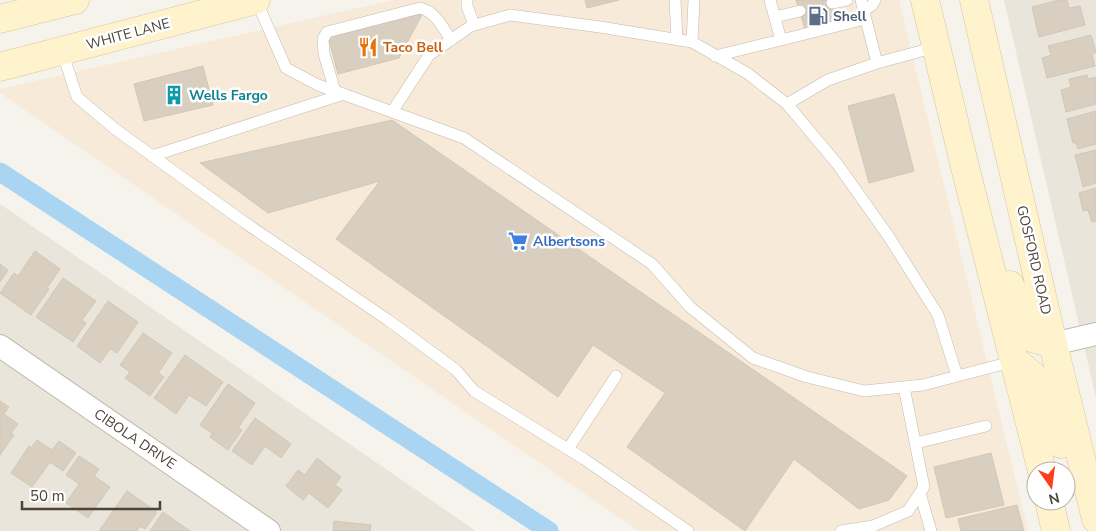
<svg xmlns="http://www.w3.org/2000/svg" width="1096" height="531" viewBox="0 0 1096 531" font-family="'Nunito Sans',sans-serif">
<rect width="100%" height="100%" fill="#f6f3ec"/>
<path fill="#eae5da" d="M1004 0H1096V398Z
M0 204 476 531H0Z"/>
<path fill="#f7ead8" d="M393 0H899L1028 531H639L0 93V89Z"/>
<g fill="none" stroke-linecap="round" stroke-linejoin="round">
<path stroke="#a9d4f2" stroke-width="19" d="M0 172 549 531"/>
</g>
<path fill="#d8cfc1" stroke="#d3c7b4" d="M585 0H619L587 8Z
M796 0H831L836 22 805 29Z
M1059 0H1067L1069 8 1080 6 1085 25 1039 37 1032 7Z
M424 11 399 58 338 74 328 36Z
M1091 35 1096 52 1092 54 1095 66 1047 78 1042 58 1051 55 1048 46Z
M203 66 213 105 144 121 134 84Z
M1087 75 1088 79 1096 77V104L1066 112 1061 90 1071 87 1069 79Z
M894 94 914 171 869 183 848 106Z
M1096 111V144L1078 149 1076 143H1073L1067 119Z
M392 120 907 476 889 500 859 509 794 459 745 531 627 447 665 393 593 345 558 397 336 239 380 181 268 213 200 163Z
M1096 150V183L1083 187 1075 155Z
M1096 188V221L1092 222 1088 210 1083 211 1079 193Z
M35 251 60 269 47 288 49 289 31 315 0 293 14 273 18 276Z
M0 264 8 270 0 282Z
M63 278 96 301 82 320 86 323 73 342 36 317Z
M108 301 138 322 117 353 110 349 100 363 77 346Z
M143 333 172 353 158 373 164 377 150 396 125 378 130 372 120 365Z
M185 355 223 382 206 406 189 395 176 414 154 398Z
M228 384 255 403 238 428 242 430 228 450 210 437 212 433 200 425Z
M0 401 9 407 4 414 18 424 11 433 14 435 0 455Z
M255 418 291 444 281 458 265 446 252 465 232 451Z
M37 440 52 450 59 441 76 453 63 471 50 462 32 487 11 473 29 446 31 448Z
M991 453 1004 505 946 518 934 467Z
M79 456 99 469 94 476 110 487 88 518 66 503 79 484 66 475Z
M317 458 341 477 335 485 342 490 328 508 309 493 303 500 286 486 298 470 305 475Z
M127 491 157 512 145 529 140 526 137 531H99Z
M1017 505 1024 531H961L958 519Z
M163 512 190 531H150Z
M334 521 371 525 370 531H333Z"/>
<g fill="none" stroke-linecap="round" stroke-linejoin="round">
<defs>
<path id="service" d="M256 0 286 68 318 85 464 138 652 264 690 307 753 358 807 377 864 391 923 385 1015 361
M467 0V6L474 25
M675 0 677 40
M770 0 781 40 865 19
M861 0 877 63
M832 3 847 0
M863 11 872 5 875 0
M775 17 800 11
M692 42 694 0
M62 51 77 97 115 129 244 222 388 320 456 370 474 391 584 459 688 531
M715 56 781 40
M335 91 324 54 323 39 327 32 420 8C436 12 442 26 451 40
M787 104 828 80 877 63 936 47
M392 112 429 55 471 26 510 15 600 27 692 42 747 73 787 104 838 165 889 237 938 315 957 376
M152 156 344 94
M916 443 986 426
M568 449 616 376
M920 493 931 531
M841 531 873 526 908 511 924 487 904 387"/>
<path id="minor" d="M1053 344 1096 334
M0 346 269 531"/>
<path id="secondary" d="M925 0 965 167 1042 471
M974 0 1053 344 1096 519
M0 19 75 0
M0 67 256 0
M1010 285 1032 338 1053 344
M1021 366 1034 377 1047 403 1061 444
M1049 501 1056 531"/>
</defs>
<use href="#service" stroke="#c2bbae" stroke-width="12"/>
<use href="#minor" stroke="#c2bbae" stroke-width="24"/>
<use href="#secondary" stroke="#d6c79b" stroke-width="29"/>
<use href="#service" stroke="#fff" stroke-width="11"/>
<use href="#minor" stroke="#fff" stroke-width="22"/>
<use href="#secondary" stroke="#fff3cd" stroke-width="28"/>
</g>
<defs>
<symbol id="fuel-bare" viewBox="-9 -9 18 18"><path d="M-5.5-6h7V0h2V4h1.3V-2.5L3-4.5l.8-.8L6-3V5H2.5V1h-1V6h-7ZM-4.2-4.7v3.2H.2V-4.7Z" fill="#5c6f8a" stroke="#fff" stroke-width="2.5" paint-order="stroke"/></symbol>
<symbol id="restaurant-bare" viewBox="-9 -9 18 18"><path d="M-5-6h1v4h1v-4h1v4h1v-4h1v5L-1.5 .5V6h-2V.5L-5-1ZM5-6V6H3V1.5H1.5Q1.5-4 5-6Z" fill="#e8710a" stroke="#fff" stroke-width="2.5" paint-order="stroke"/></symbol>
<symbol id="building-bare" viewBox="-9 -9 18 18"><path d="M-4-6H4V6H1V3H-1V6H-4ZM-2.5-4.3h1.7v1.8h-1.7ZM.8-4.3h1.7v1.8H.8ZM-2.5-1h1.7V.8h-1.7ZM.8-1h1.7V.8H.8Z" fill="#0f9aa8" stroke="#fff" stroke-width="2.5" paint-order="stroke"/></symbol>
<symbol id="supermarket-bare" viewBox="-9 -9 18 18"><path d="M-6-5.5h2.5l.6 2H6L4.5 2H-2.5L-4.4-4H-6ZM-1.5 3.2a1.3 1.3 0 1 0 .1 0ZM3 3.2a1.3 1.3 0 1 0 .1 0Z" fill="#3f7fe0" stroke="#fff" stroke-width="2.5" paint-order="stroke"/></symbol>
</defs>
<g fill-rule="evenodd">
<use href="#fuel-bare" x="804" y="2" width="28" height="28"/>
<use href="#restaurant-bare" x="354" y="33" width="28" height="28"/>
<use href="#building-bare" x="160" y="81" width="28" height="28"/>
<use href="#supermarket-bare" x="504" y="227" width="28" height="28"/>
</g>
<g text-anchor="middle" dominant-baseline="central" stroke-width="5" stroke-linejoin="round" paint-order="stroke">
<g font-size="14" font-weight="bold" fill="#4e5e75" stroke="#fff" text-anchor="start">
<text x="833" y="16">Shell</text>
</g>
<g font-size="14" fill="#4b4439" stroke="#fff">
<text transform="translate(128 34) rotate(-15)">WHITE LANE</text>
<text transform="translate(1034 260) rotate(77)">GOSFORD ROAD</text>
<text transform="translate(135 439) rotate(34)">CIBOLA DRIVE</text>
</g>
<g font-size="14" font-weight="bold" fill="#c56008" stroke="#fff" text-anchor="start">
<text x="383" y="47">Taco Bell</text>
</g>
<g font-size="14" font-weight="bold" fill="#0d838f" stroke="#fff" text-anchor="start">
<text x="189" y="95">Wells Fargo</text>
</g>
<g font-size="14" font-weight="bold" fill="#366cbe" stroke="#fff" text-anchor="start">
<text x="533" y="241">Albertsons</text>
</g>
</g>
<g transform="translate(1051 486) rotate(166)"><circle r="24" fill="#ffffff" stroke="#b7b4b0"/>
<path d="M0-4L9 19L0 12L-9 19Z" fill="#fc3f1d"/>
<text y="-8" font-size="14" font-weight="bold" text-anchor="middle" fill="#4b4439">N</text>
</g>
<path d="M22 501v8h138v-8" fill="none" stroke="#4b4439" stroke-width="2.5"/>
<text x="30" y="501" font-size="15" fill="#4b4439" stroke="#ffffff" stroke-width="4" paint-order="stroke">50 m</text>
</svg>
